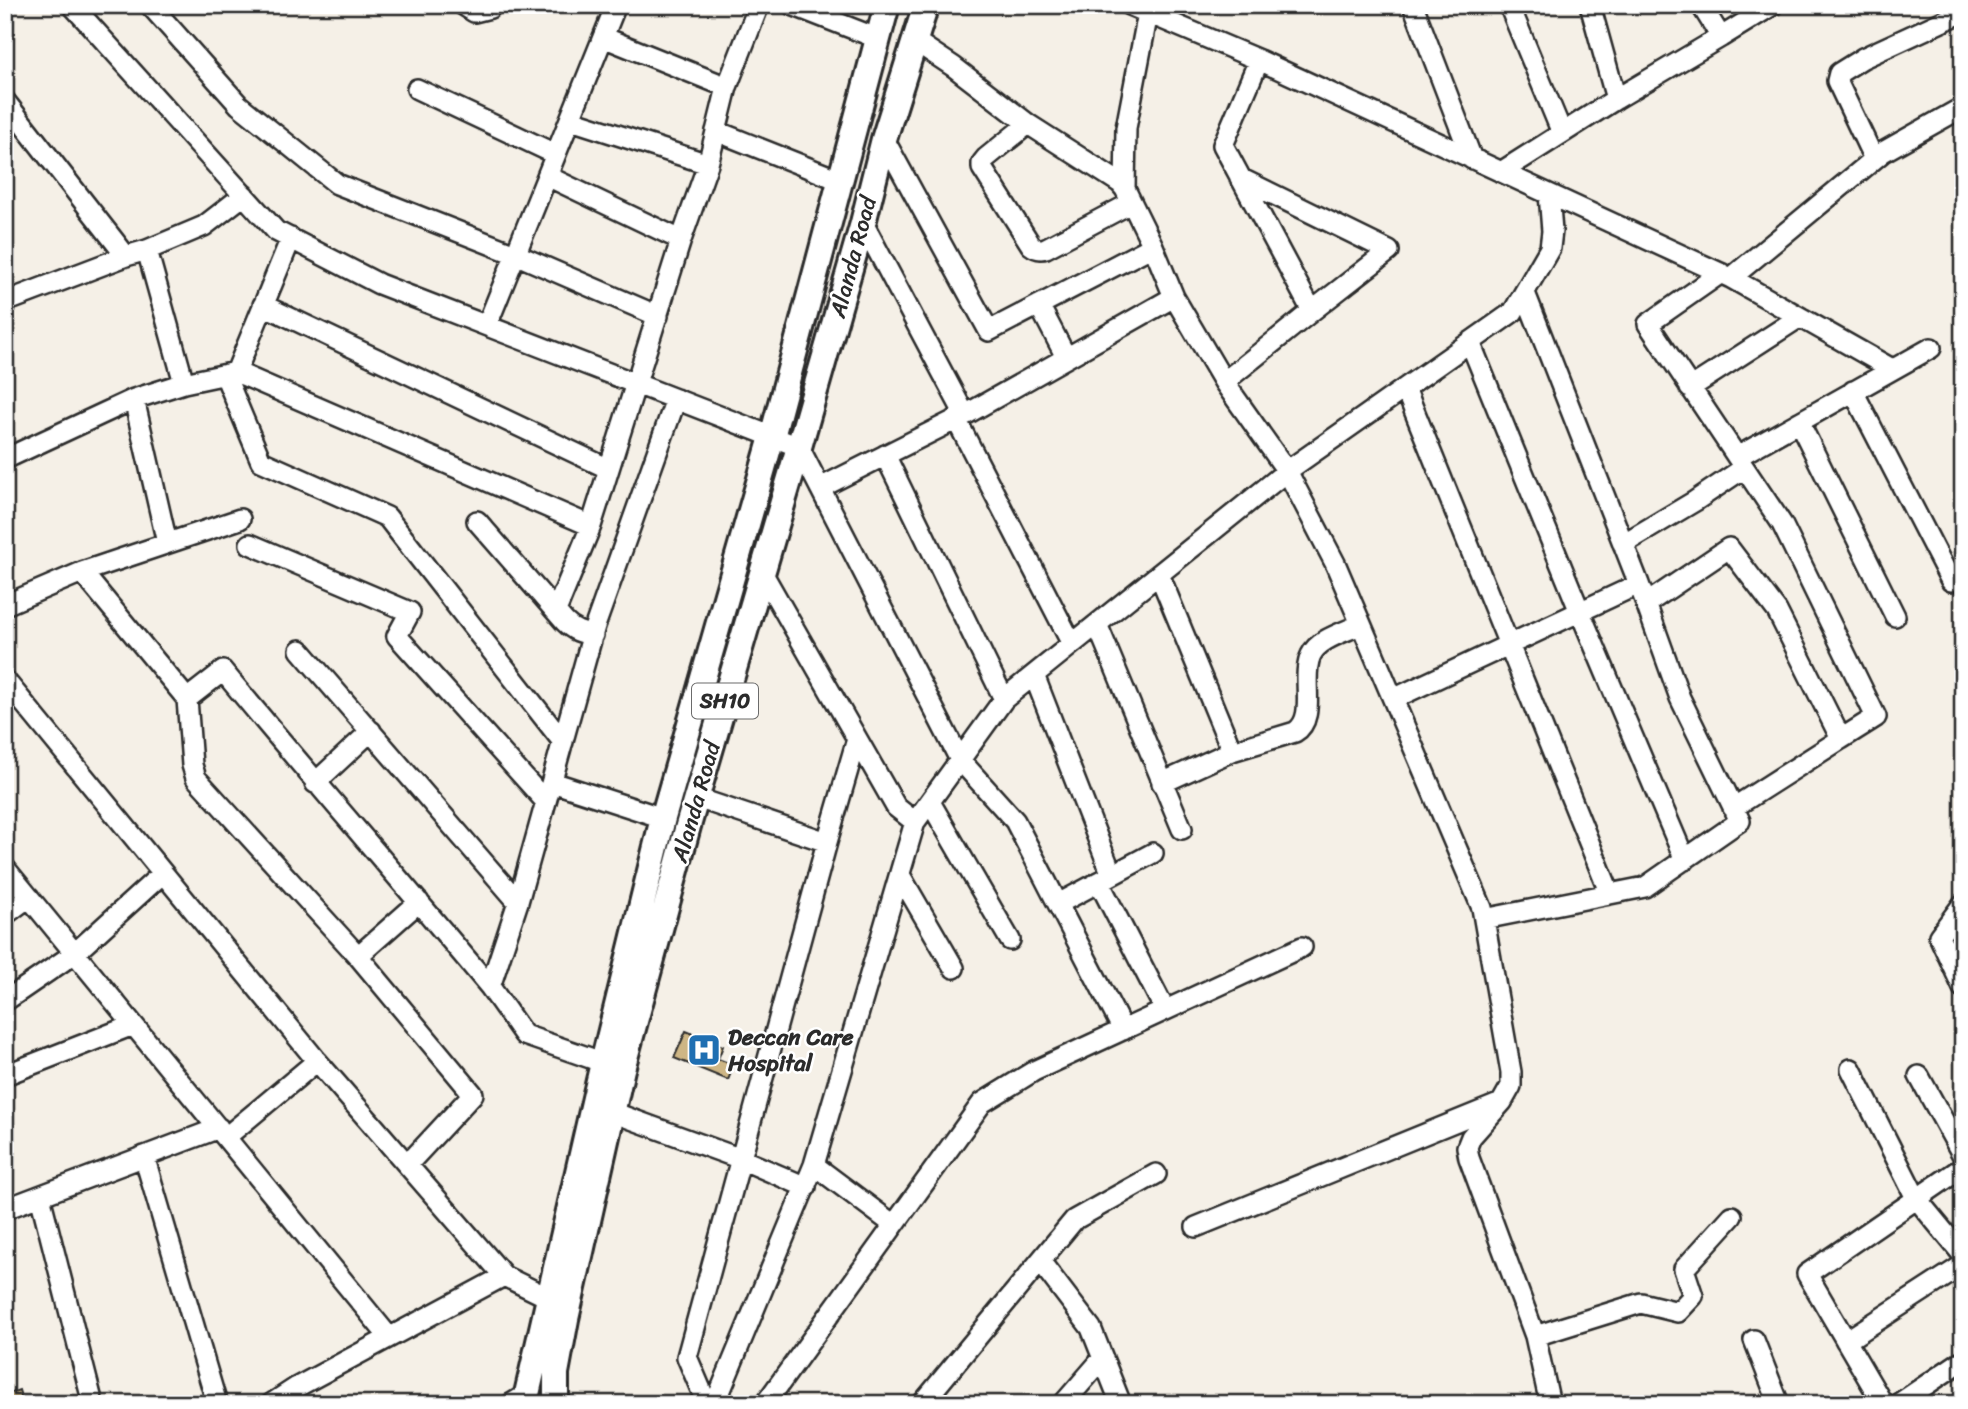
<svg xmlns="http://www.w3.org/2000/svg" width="1968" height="1409" viewBox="0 0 1968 1409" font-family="Sriracha,sans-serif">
<rect width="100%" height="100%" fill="#f5f0e7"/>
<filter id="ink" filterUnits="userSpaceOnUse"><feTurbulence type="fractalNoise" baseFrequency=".0143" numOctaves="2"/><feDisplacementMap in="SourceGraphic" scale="14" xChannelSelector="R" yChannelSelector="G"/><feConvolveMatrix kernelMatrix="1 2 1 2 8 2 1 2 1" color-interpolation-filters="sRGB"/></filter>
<g filter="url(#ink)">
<path fill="#ceb685" stroke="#2b2b2b" stroke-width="2" d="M686 1031 723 1046 718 1059 734 1065 728 1080 674 1058Z
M19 1390 23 1404H5V1395Z"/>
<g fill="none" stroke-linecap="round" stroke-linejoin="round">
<defs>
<path id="minor" d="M72 5 276 231 379 284 799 447 960 760 1015 821 1123 1030
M150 5 239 105 337 184 515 254 658 316
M463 5 474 12 490 8 492 5
M792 5 879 39
M1129 5 1259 60 1731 278 1892 369
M1413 5 1472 159
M1509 5 1562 133
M1590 5 1616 99
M603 37 727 87
M1721 37 1773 5
M915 41 954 67 1028 124 1120 183 1125 189 1153 246 1174 297 1224 382 1287 471 1335 563 1482 908 1511 1072V1086L1502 1102 1471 1137 1467 1147 1469 1158 1535 1336 1550 1404
M1259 60 1223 145 1312 311
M417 89 555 154
M5 101 126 256
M571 120 708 164
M1028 124 986 158 982 163V168L1031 245C1036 249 1040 250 1046 248L1131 203
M716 131 839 180
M884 139 989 331 1153 246
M1874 159 1837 81 1839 73 1863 58 1963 12
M1501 172 1616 99 1721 37 1701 5
M547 176 681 240
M1125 189 1126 128 1148 13 1151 5
M147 250 184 383
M1721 273 1648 324 1782 524 1876 717 1841 739
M1731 278 1883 152 1963 107
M1525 293 1639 584
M5 302 126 256 147 250 204 226 244 195
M263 305 609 469
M1039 305 1066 357
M487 325 616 5
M1470 342 1580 612 1685 860
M236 372 291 238
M225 375 261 461 387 517 563 742
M1224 382 1312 311 1389 251 1240 178
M1405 388 1610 894
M1690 388 1800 317
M1853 391 1951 581
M134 399 167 543
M965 415 1174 297
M956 419 1072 644
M1799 422 1895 616
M885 455 1004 699
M1737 457 1931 348
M5 459 134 399 184 383 236 372 591 526 681 240 708 164 727 87 759 5
M820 488 965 415 863 223
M477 521 565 622C574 631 581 633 593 635
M250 544 410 612 397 636 546 802
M1623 544 1695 501 1744 468
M82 572 187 699 223 671C311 778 402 881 490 987
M763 574 896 807 915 822
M1159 574 1232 751 1162 783
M1646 604 1729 548 1777 611 1841 739 1733 808
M5 605 82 572 240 519
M556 611 591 526
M1097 624 1182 829
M300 650 518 902
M1034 675 1112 875
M5 680 317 1061 504 1276 549 1298 557 1307
M187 699 192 765 196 778 358 956 473 1094 408 1164
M1393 699 1639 584 1680 698 1740 821 1645 887 1484 919
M1232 751 1295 732C1318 718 1300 677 1311 655 1319 638 1346 632 1361 624
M552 782 663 818
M315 783 371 731
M697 798 827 842
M930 802 1010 940
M5 868 389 1337
M900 875 954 968
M1099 882 1165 1010
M1058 904 1153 853
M1963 904 1939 936 1963 988
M5 915 29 897
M358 956 419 902
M5 1001 75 953 163 873
M616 1067 524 1035 490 987 518 902 595 626 676 399
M1851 1069 1916 1198 1963 1255
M5 1075 133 1025
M1919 1076 1963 1156
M612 1112 741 1159 806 1187
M226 1137 317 1061
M144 1156 217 1404
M814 1165 894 1225
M40 1196 93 1404
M5 1209 219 1128
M1196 1227 1496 1105
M1040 1261 1091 1328 1121 1404
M1535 1336 1641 1303 1678 1312 1693 1296 1684 1269 1732 1216
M1754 1340 1779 1404
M1846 1341 1963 1265
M271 1404 297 1387 504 1276
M511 1404 527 1394
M707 1404 687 1357 827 842 857 739
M715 1404 814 1165 915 822 1004 699 1287 471 1513 312 1550 248 1552 231 1549 194
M765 1404 982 1103 1034 1071 1302 947
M922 1404 1074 1220 1156 1174
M1063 1404 1103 1358
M1883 1404 1807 1274 1963 1167
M1898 1404 1963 1360"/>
<path id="major" d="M527 1404V1394L603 1063 663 818 772 437 887 5
M556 1404V1373L566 1319 622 1069 688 826 799 447 863 223 884 139 926 5"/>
</defs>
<use href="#minor" stroke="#2b2b2b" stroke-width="24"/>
<use href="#major" stroke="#2b2b2b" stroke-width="30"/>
<use href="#minor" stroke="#fff" stroke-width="19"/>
<use href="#major" stroke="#fff" stroke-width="24"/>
</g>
</g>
<defs>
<symbol id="hospital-square" viewBox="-11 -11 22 22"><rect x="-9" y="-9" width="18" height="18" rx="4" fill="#1f6fb2" stroke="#fff"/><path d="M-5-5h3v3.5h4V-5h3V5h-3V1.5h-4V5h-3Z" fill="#fff"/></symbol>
</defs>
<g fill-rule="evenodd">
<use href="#hospital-square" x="685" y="1031" width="38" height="38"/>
</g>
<g text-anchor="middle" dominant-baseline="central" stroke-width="5" stroke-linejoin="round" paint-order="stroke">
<rect fill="#fff" stroke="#6b6b6b" stroke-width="2" x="692" y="683.5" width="66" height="35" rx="5"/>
<g font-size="21" font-weight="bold" fill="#2b2b2b">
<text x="725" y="701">SH10</text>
</g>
<g font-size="23" fill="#2b2b2b" stroke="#fff">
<text transform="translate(853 257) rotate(-75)">Alanda Road</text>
<text transform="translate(696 802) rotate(-74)">Alanda Road</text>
</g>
<g font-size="23" font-weight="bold" fill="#2b2b2b" stroke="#fff" text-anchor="start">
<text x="728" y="1037">Deccan Care<tspan x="728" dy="26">Hospital</tspan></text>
</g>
</g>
<rect width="1968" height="1409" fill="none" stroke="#fff" stroke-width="28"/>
<rect x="14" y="14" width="1940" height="1381" fill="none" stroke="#2b2b2b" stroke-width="2.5" filter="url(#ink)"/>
</svg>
